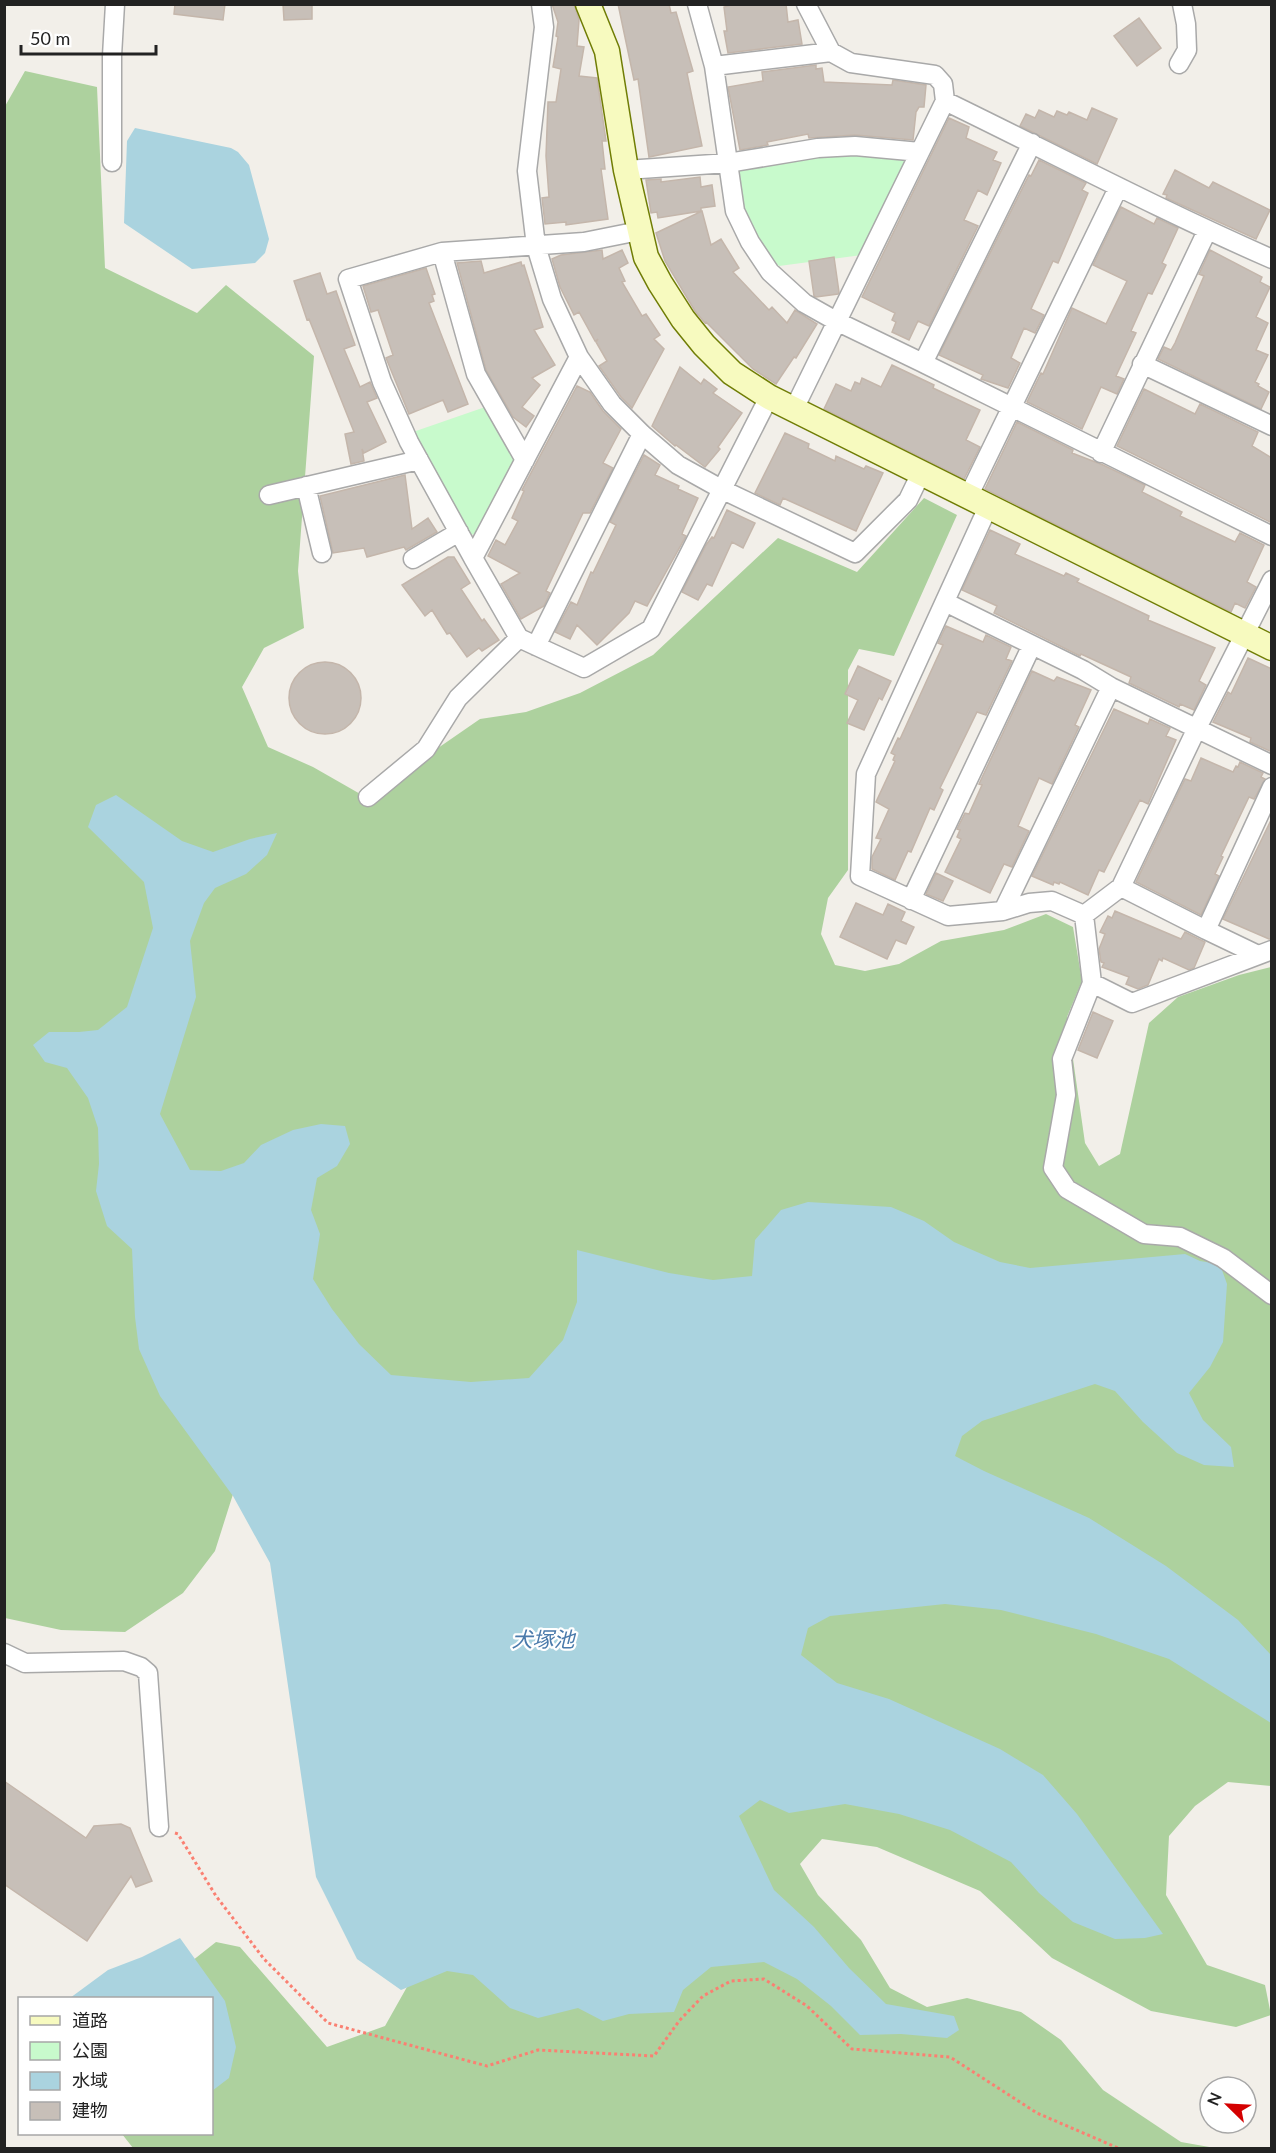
<svg xmlns="http://www.w3.org/2000/svg" width="1276" height="2153" viewBox="0 0 1276 2153" font-family="Lato,'Noto Sans JP',sans-serif">
<rect width="100%" height="100%" fill="#f2efe9"/>
<path fill="#add19e" d="M25 71 97 87 105 268 197 313 226 285 314 356 298 571 304 628 264 648 242 687 268 747 313 767 362 795 425 757 480 719 526 712 580 693 653 655 778 538 857 572 924 498 957 515 894 656 859 649 848 670V870L828 898 821 934 835 965 865 971 899 964 941 941 1004 930 1046 914 1073 927 1082 981 1067 1017 1085 1143 1099 1166 1120 1154 1149 1023 1178 997 1239 975 1271 967V1786L1228 1782 1195 1806 1169 1836 1166 1895 1207 1965 1265 1985 1271 2015 1236 2027 1151 2011 1052 1958 980 1891 877 1847 822 1839 800 1864 818 1895 861 1940 890 1988 927 2007 967 1998 1021 2012 1061 2040 1103 2090 1181 2142 1215 2148H133L122 2134H212V1998L178 1972 216 1942 240 1947 327 2047 385 2026 452 1907 554 1412 247 1450 215 1551 183 1593 125 1632 61 1630 5 1618 4 108Z"/>
<path fill="#c8facc" d="M844 153 908 156 862 255 779 266C746 239 743 207 738 167Z
M488 406 517 463 477 535 469 534 413 432Z"/>
<path fill="#aad3df" d="M135 128 231 148 238 152 249 165 269 239 265 253 255 263 192 269 124 223 127 141Z
M116 795 182 841 213 852 250 839 277 833 267 855 246 874 215 888 204 903 190 941 196 997 160 1114 190 1170 221 1171 244 1163 261 1145 293 1130 321 1124 345 1126 350 1144 337 1166 317 1178 311 1210 320 1234 313 1279 332 1309 359 1344 391 1375 471 1382 529 1378 563 1340 577 1302V1250L669 1273 713 1280 752 1276 755 1240 781 1210 808 1202 891 1207 924 1221 954 1242 1000 1262 1030 1268 1185 1254 1200 1261 1212 1263 1222 1270 1227 1284 1223 1342 1210 1367 1189 1393 1203 1420 1231 1447 1234 1467 1204 1465 1177 1453 1143 1422 1115 1391 1095 1384 982 1421 962 1436 955 1456 984 1471 1089 1518 1166 1566 1238 1620 1271 1655V1723L1169 1659 1096 1634 1001 1610 945 1604 830 1616 808 1628 801 1655 837 1683 889 1699 1000 1749 1043 1775 1077 1814 1163 1934 1145 1938 1115 1939 1073 1922 1039 1893 1011 1862 950 1830 899 1814 845 1804 789 1813 760 1800 739 1816 774 1890 814 1927 849 1968 886 2004 954 2016 959 2030 947 2038 901 2034 860 2035 831 2006 797 1979 764 1962 711 1967 683 1990 674 2012 629 2014 603 2021 578 2008 538 2018 510 2008 473 1975 447 1971 401 1990 357 1959 316 1877 270 1563 233 1496 160 1396 139 1349 135 1317 132 1249 107 1226 96 1191 99 1164 98 1128 88 1098 67 1068 45 1062 33 1045 49 1032H79L98 1030 127 1007 153 928 144 882 88 827 96 805Z
M180 1938 225 2001 236 2047 229 2078 212 2091V1998H70L108 1970 142 1957Z"/>
<path fill="#c7bfb8" stroke="#c4b6ab" stroke-width="1.5" d="M175 4H225L223 20 174 14Z
M283 4H312V19L284 20Z
M552 4H574L579 20 577 46 584 47 579 76 597 78 606 141H602L605 169H601L608 219 566 225V222L545 224 542 198 549 197 546 156 548 102H556L561 69 553 67 558 37 556 36 558 22Z
M618 4H669L671 13 676 12 693 71 687 73 702 146 649 157 638 79 634 80Z
M735 4H786L788 22 798 20 802 44 728 53 724 31H727L724 7Z
M1139 18 1161 48 1137 66 1114 36Z
M816 65V69L822 68 824 82 892 85 893 80 926 85 924 107H919L916 112 913 140 855 135 809 138 808 134 767 142 768 145 740 150 728 87 763 81 762 72Z
M1092 108 1117 119 1097 164 1020 126 1026 114 1035 118 1039 110 1054 117 1057 111 1067 115 1069 112 1087 120Z
M949 118 969 127 966 138 997 152 993 160 1001 163 987 195 978 190 964 220 978 226 929 326 918 321 909 340 892 332 896 322 892 320 895 313 862 297Z
M1039 160 1086 183 1082 190 1088 193 1058 263 1053 261 1031 309 1044 315 1035 333 1024 328 1011 358 1020 363 1008 388 981 379 983 375 939 355 1029 175 1031 176Z
M1175 170 1209 188 1213 182 1270 210 1256 239 1166 198 1167 195 1163 194Z
M700 177 701 187 712 185 715 206 701 208V211L658 218 657 212 651 213 646 180 661 179V182Z
M1121 207 1154 224 1157 218 1178 228 1162 263 1166 265 1152 294 1148 293 1131 331 1136 333 1116 376 1124 379 1117 394 1101 387 1082 429 1027 402 1041 373 1043 374 1072 308 1106 324 1127 281 1093 265Z
M702 211 711 245 721 239 739 268 733 272 769 310 772 307 787 323 795 310 817 324 796 358 794 357 776 384 753 369 706 322 705 323 695 311 665 261 656 233Z
M602 250 603 259 622 250 628 263 619 268 625 281 622 282 642 316 646 314 660 335 654 339 664 349 632 408 621 397 599 366 607 361 596 342 598 339 595 341 579 312 574 315 560 287 552 259 561 255Z
M1210 250 1262 277 1260 282 1270 287 1256 317 1268 323 1256 350 1268 355 1255 382 1259 384 1258 386 1269 392 1261 409 1158 359 1164 347 1171 350 1175 343 1204 276 1199 274Z
M834 257 839 292 838 294 816 297 814 296 809 261Z
M481 261 484 273 521 262 522 266 524 265 543 327 534 330 555 365 532 378 540 385 522 407 534 416 526 427 513 417 486 370 457 263Z
M426 268 435 294 432 295 434 301 429 303 468 404 448 412 443 400 409 414 386 358 393 355 378 310 371 312 363 286Z
M320 273 327 294 336 291 355 345 344 349 360 387 370 382 377 398 367 402 386 442 364 453 362 449 364 461 351 464 345 434 354 432 309 319 307 320 294 281Z
M892 365 934 385 933 388 980 410 966 440 980 447 964 479 824 409 836 384 851 391 855 382 860 384 862 378 881 387Z
M680 367 701 384 704 379 717 389 713 393 742 413 718 447 720 449 705 467 676 445 675 446 652 426Z
M577 386 590 392 603 411 621 429 603 463 613 468 590 513H583L546 591 550 593 544 606 521 619 501 584 520 573 488 556 496 540 505 545 518 521 512 518 524 491 522 490Z
M1144 389 1195 414 1200 404 1258 432 1252 446 1272 458V523L1117 446Z
M1017 422 1073 450 1072 453 1103 465 1145 485 1142 492 1182 512 1180 516 1235 542 1240 533 1264 545 1247 582 1256 587 1245 608 1235 603 1231 612 985 489Z
M785 433 809 444 808 448 835 461 836 456 864 469 866 466 883 473 856 531 783 498 780 505 755 493Z
M644 455 660 465 655 475 679 486 678 489 698 498 683 531 682 534 686 536 647 606 635 601 629 613 597 645 577 625 570 639 555 632 571 602 577 605 591 572 593 573 616 525 610 522Z
M405 475 412 529 428 518 437 532 406 550 404 547 367 557 364 548 333 553 320 496Z
M727 510 755 523 743 548 732 542 712 586 707 584 698 600 682 592 706 545 712 537 714 538Z
M990 530 1020 544 1015 554 1064 576 1066 573 1079 579 1077 582 1149 616 1148 620 1215 648 1199 681 1206 685 1194 710 1180 704 1179 707 1129 683 1131 677 1081 654 1080 656 994 613 997 606 962 590Z
M448 557H454L470 583 461 589 482 621 484 619 499 640 482 651 479 648 467 657 450 633 447 634 432 610 425 616 402 585Z
M946 626 983 642 986 635 1011 647 1006 659 1012 661 986 715 977 712 940 788 943 790 934 810 930 808 911 852 908 851 895 880 872 869V857L881 839 876 838 889 809 876 802 895 761 893 760 895 755 891 753 898 738 900 739 943 645 938 643Z
M1248 658 1272 669V752L1250 742 1251 738 1213 722 1228 692 1231 694Z
M289 698a36 36 0 1 1 72 0a36 36 0 1 1-72 0Z
M858 666 891 681 882 700 879 698 864 730 847 723 858 700 845 694Z
M1032 671 1054 681 1057 677 1091 690 1075 725 1079 727 1052 784 1039 778 1018 826 1029 831 1012 867 1004 864 990 893 945 872 961 839 957 837 960 830 957 829 965 813 969 814 982 785 979 784Z
M1114 709 1148 724 1150 719 1170 728 1166 736 1176 740 1148 804 1140 800 1104 872 1099 870 1088 895 1060 882 1059 884 1054 882 1053 885 1032 876Z
M1201 758 1233 772 1236 766 1238 767 1240 762 1263 773 1261 777 1265 779 1254 799 1249 797 1221 856 1223 857 1215 874 1219 876 1201 915 1136 882 1185 779 1191 781Z
M1272 818V939H1269L1223 919Z
M936 873 953 881 943 901 926 894Z
M856 903 883 915 888 904 905 912 901 921 914 927 906 944 896 940 887 959 840 937Z
M1115 911 1181 939 1185 932 1205 942 1194 968 1189 970 1163 958 1162 961 1159 959 1148 985 1138 989 1126 984 1129 977 1102 967 1104 963 1101 962 1099 949 1105 934 1100 932 1108 916 1112 918Z
M1093 1012 1113 1021 1097 1058 1078 1050Z
M4 1781 86 1838 94 1826 121 1824 130 1828 152 1881 136 1887 131 1876 87 1941 4 1884Z"/>
<g fill="none" stroke-linecap="round" stroke-linejoin="round">
<defs>
<path id="street" d="M541 4 544 27 527 171 536 246 552 299 579 357 612 404 642 434 678 465 723 490 855 553 908 500 921 473
M697 4 714 66 831 52
M1179 64 1187 50 1186 24 1182 4
M714 66 735 211 750 242 770 272 804 303 836 321 923 363 1032 143
M945 101C1054 154 1160 210 1272 259
M112 162V56L115 4
M626 170 728 163 818 148 855 146 920 152
M442 252 348 279 382 382 409 442 473 558 579 357
M923 363 1272 536
M1142 364 1272 426
M794 409 945 101 943 84 935 75 851 63 831 52 806 4
M1101 453 1207 231
M525 460 476 374 442 252 584 242 639 231
M306 486 322 553
M269 495 419 460
M968 497 1118 188
M988 507 866 774 860 876 948 916 1003 911 1111 687
M473 558 519 638 584 668 651 629 769 397
M413 559 459 532
M945 602 1083 670 1111 687 1272 765
M536 646 642 434
M368 797 426 749 458 698 519 638
M1121 887 1206 930 1272 787
M911 900 1032 645
M1003 911 1029 903 1052 901 1084 915 1121 887 1197 728 1272 580
M1084 915 1092 983 1062 1059 1066 1095 1053 1168 1067 1189 1144 1234 1180 1237 1223 1258 1272 1295
M1206 930 1256 954
M1092 983 1132 1003 1272 950
M4 1653 25 1663 124 1661 141 1667 148 1673 159 1827"/>
<path id="secondary" d="M588 4 607 51 626 170 646 257 660 283 683 319 704 345 732 373 769 397 1272 648"/>
</defs>
<use href="#street" stroke="#a9a9a9" stroke-width="21"/>
<use href="#secondary" stroke="#707d05" stroke-width="27"/>
<path stroke="#fa8072" stroke-width="3" stroke-dasharray="3 3" stroke-linecap="butt" d="M175 1833 178 1834 216 1896 264 1959 328 2023 487 2066 538 2050 654 2056 679 2021 703 1996 731 1981 764 1979 807 2006 852 2049 950 2057 1037 2113 1118 2148"/>
<use href="#street" stroke="#fff" stroke-width="18"/>
<use href="#secondary" stroke="#f7fabf" stroke-width="24"/>
</g>
<g text-anchor="middle" dominant-baseline="central" stroke-width="4.5" stroke-linejoin="round" paint-order="stroke">
<g font-size="21" font-style="italic" fill="#4a7aab" stroke="#fff">
<text x="543" y="1638">犬塚池</text>
</g>
</g>
<rect width="1276" height="2153" fill="none" stroke="#222222" stroke-width="12"/>
<rect x="18" y="1997" width="195" height="138" fill="#ffffff" stroke="#a7a7a7" stroke-width="1.5"/>
<rect x="30" y="2016" width="30" height="9" fill="#f7fabf" stroke="#a7a7a7" stroke-width="1.5"/>
<text x="72" y="2027" font-size="18" fill="#222222">道路</text>
<rect x="30" y="2042" width="30" height="18" fill="#c8facc" stroke="#a7a7a7" stroke-width="1.5"/>
<text x="72" y="2057" font-size="18" fill="#222222">公園</text>
<rect x="30" y="2072" width="30" height="18" fill="#aad3df" stroke="#a7a7a7" stroke-width="1.5"/>
<text x="72" y="2087" font-size="18" fill="#222222">水域</text>
<rect x="30" y="2102" width="30" height="18" fill="#c7bfb8" stroke="#a7a7a7" stroke-width="1.5"/>
<text x="72" y="2117" font-size="18" fill="#222222">建物</text>
<g transform="translate(1228 2105) rotate(294)"><circle r="28" fill="#ffffff" stroke="#a7a7a7" stroke-width="1.5"/>
<path d="M0-4.5L10 22L0 15L-10 22Z" fill="#d40000"/>
<text y="-9" font-size="16" font-weight="bold" text-anchor="middle" fill="#222222">N</text>
</g>
<path d="M21 45v9h135v-9" fill="none" stroke="#222222" stroke-width="3"/>
<text x="30" y="45" font-size="18" fill="#222222" stroke="#ffffff" stroke-width="4.5" paint-order="stroke">50 m</text>
</svg>
